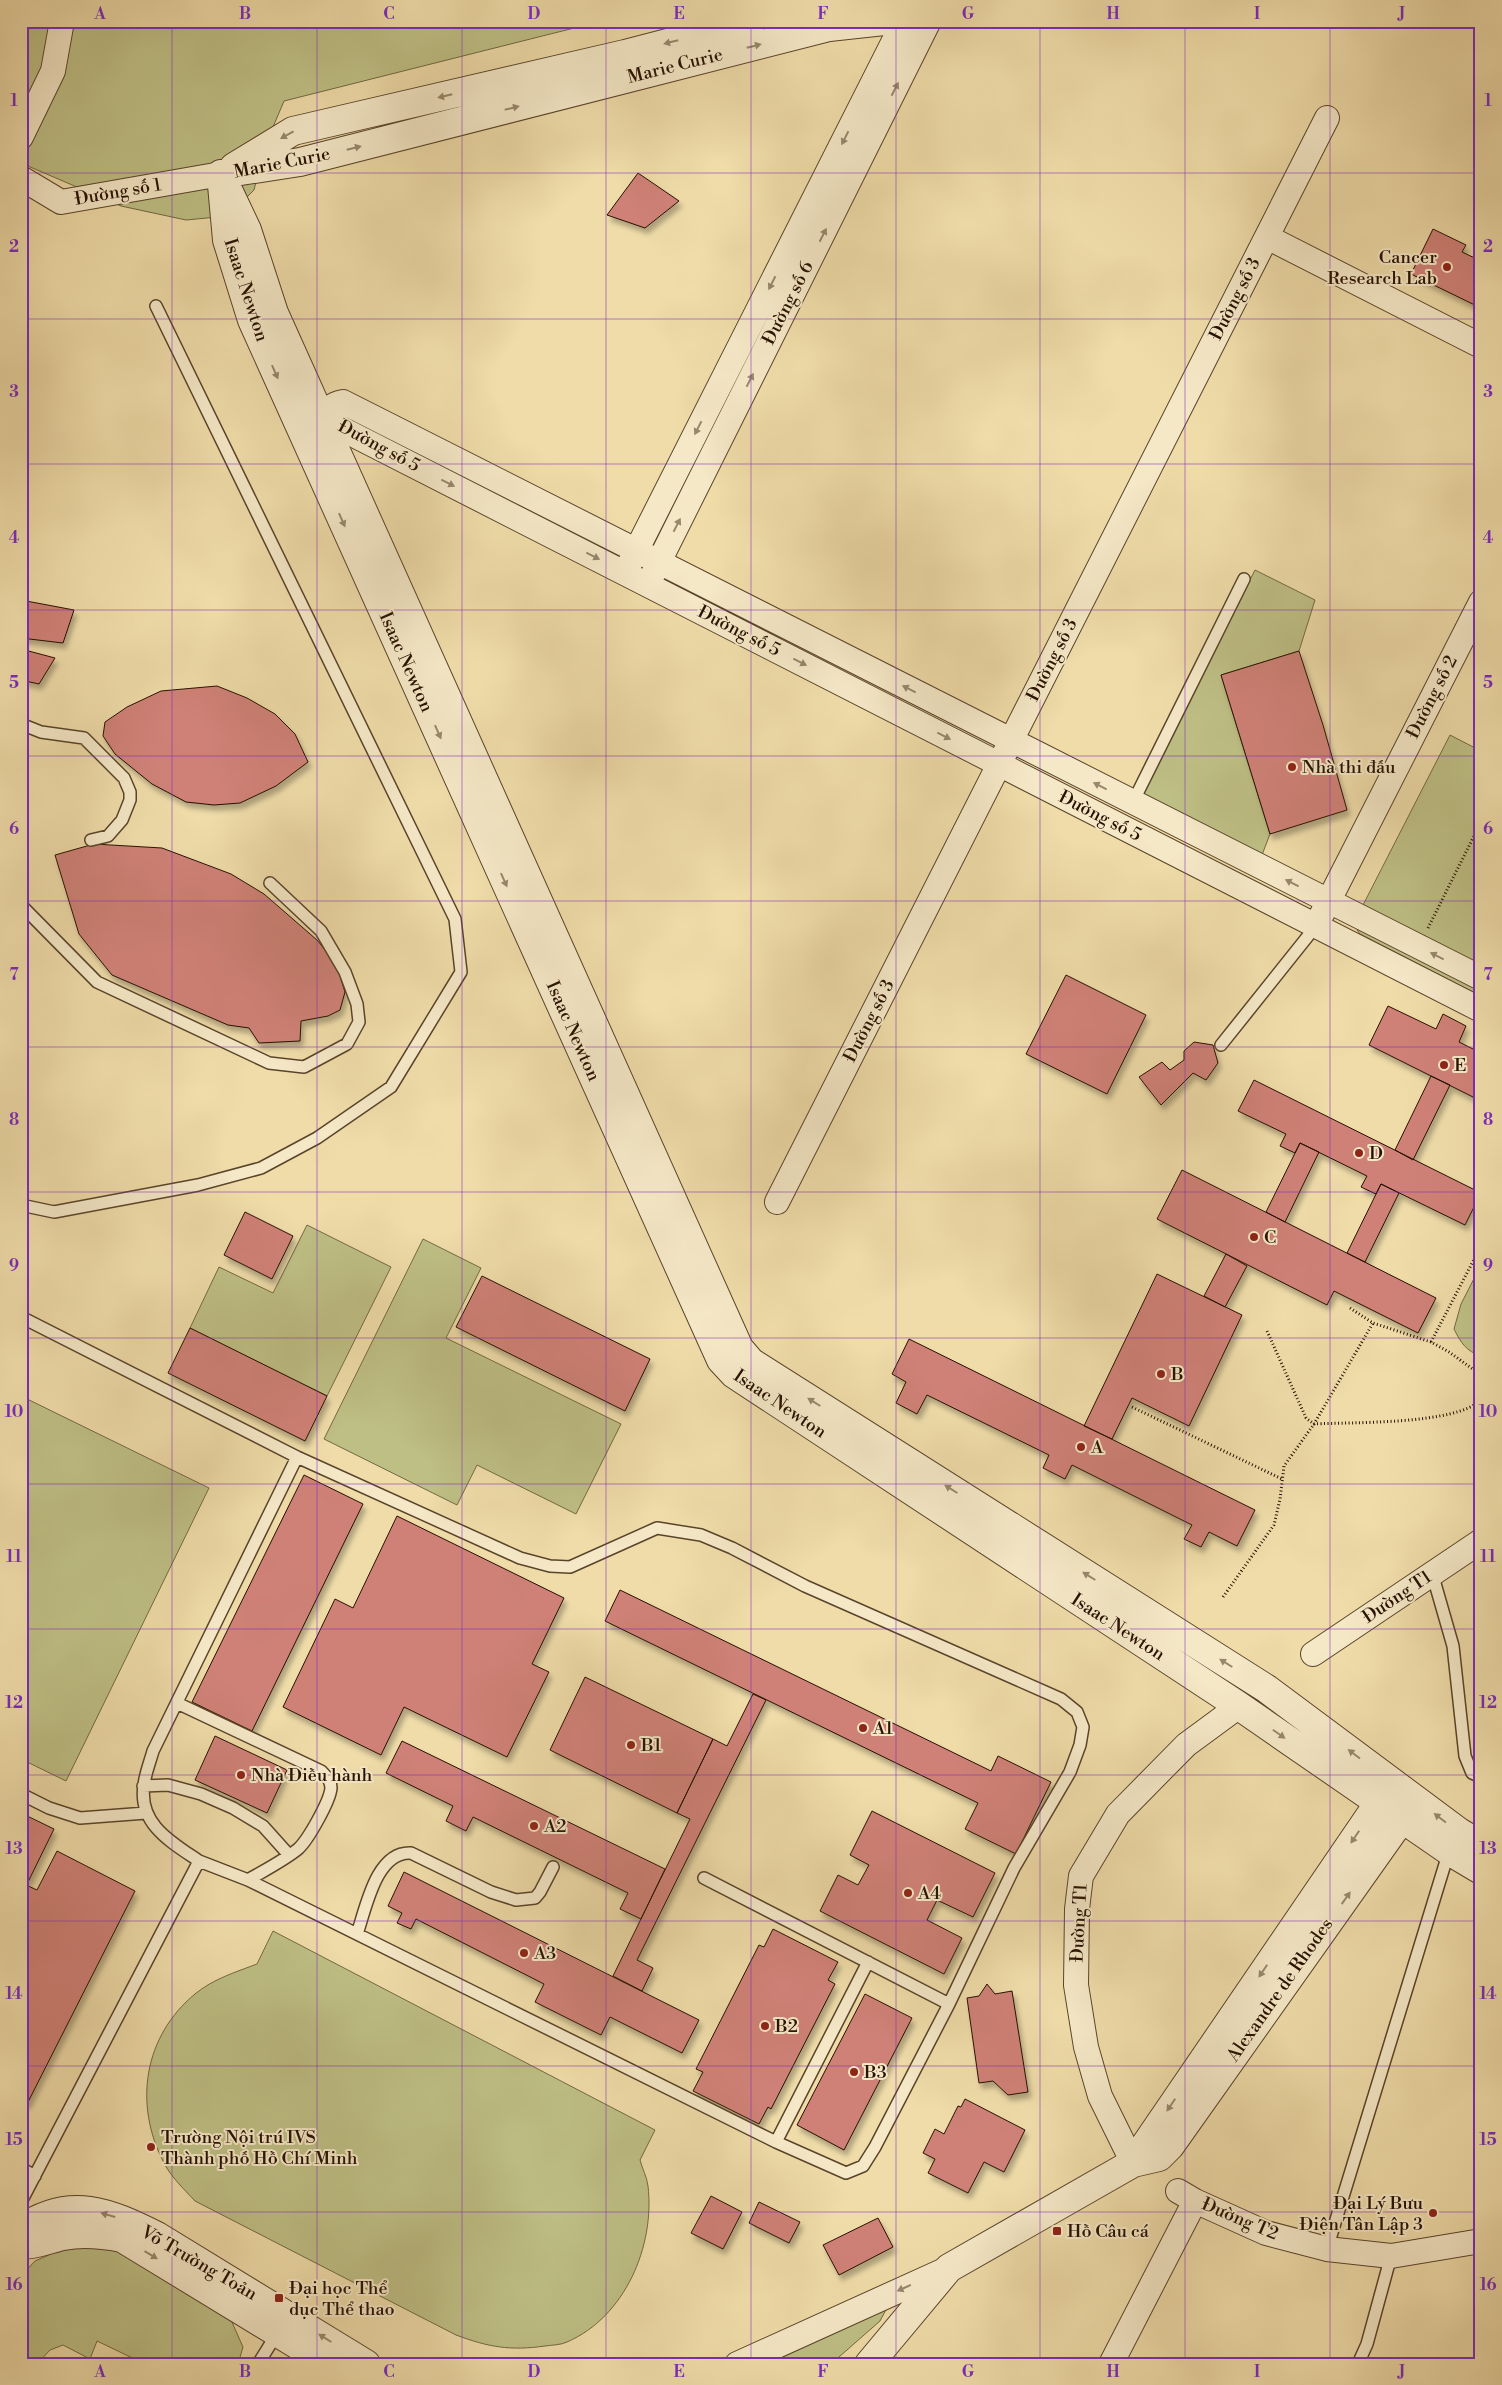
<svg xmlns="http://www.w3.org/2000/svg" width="1502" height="2385" viewBox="0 0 1502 2385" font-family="'Libre Bodoni',serif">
<defs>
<filter id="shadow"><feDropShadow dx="3" dy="5.5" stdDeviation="2.5" flood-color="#0004"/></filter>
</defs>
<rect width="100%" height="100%" fill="#efdca9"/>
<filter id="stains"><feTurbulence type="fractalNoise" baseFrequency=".004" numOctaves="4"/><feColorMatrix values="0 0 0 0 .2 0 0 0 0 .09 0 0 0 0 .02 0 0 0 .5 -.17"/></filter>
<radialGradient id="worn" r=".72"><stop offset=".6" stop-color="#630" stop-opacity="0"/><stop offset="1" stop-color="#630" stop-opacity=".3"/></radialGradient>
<path fill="#bebf85" stroke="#726842" d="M21 21H602L284 101 265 146 254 190 228 216 186 220 121 206 21 163Z
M1255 570 1315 600 1299 651 1221 675 1270 834 1262 855 1142 793Z
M1450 735 1481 751V965L1363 905Z
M1359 926 1481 985V996L1360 934 1357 930Z
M307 1225 391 1267 327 1396 190 1328 219 1267 273 1293Z
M423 1239 481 1268 446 1338 621 1424 576 1514 477 1465 457 1505 324 1439Z
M1481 1265V1356C1466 1351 1461 1343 1454 1329L1461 1304Z
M21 1396 209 1488 66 1781 21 1759Z
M273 1931 655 2130 640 2160C642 2168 647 2177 648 2186 655 2246 625 2317 567 2342 561 2345 552 2345 545 2346 510 2351 488 2347 456 2335L195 2201C184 2189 171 2177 164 2163 133 2104 144 2036 195 1994 213 1979 236 1972 257 1964Z
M105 2245 227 2311 243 2347 238 2364H145L97 2341 90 2359 63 2345 50 2350 37 2364H21V2276L35 2261 65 2248Z
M888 2306 880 2321 831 2364H753Z"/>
<path fill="#cf8177" stroke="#271100" filter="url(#shadow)" d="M638 173 679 201 645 228 607 215Z
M1433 229 1466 245 1462 252 1481 261V308L1411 274Z
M21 600 74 610 63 643 21 638Z
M21 649 55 658 39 684 21 680Z
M1299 651 1323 725 1347 810 1270 834 1221 675Z
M217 686 247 698 275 714 295 734 308 762 276 786 240 803 214 805 186 802 152 784 115 754 103 736 105 722 127 707 161 691Z
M94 844 162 848 231 874 264 894 317 940 336 963 345 992 340 1010 328 1016 301 1021 300 1041 259 1043 249 1028 228 1025 112 975 79 934 55 855Z
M1066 975 1146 1015 1107 1094 1026 1054Z
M1388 1006 1436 1029 1443 1014 1466 1026 1459 1042 1481 1053V1101L1369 1045Z
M1194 1042 1213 1045 1218 1063 1206 1080 1193 1073 1161 1105 1139 1077 1162 1062 1170 1070 1184 1060V1051Z
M1431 1076 1450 1085 1413 1160 1395 1150Z
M1254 1080 1481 1193 1465 1225 1381 1184 1376 1194 1361 1187 1367 1176 1300 1143 1295 1153 1280 1146 1286 1134 1238 1111Z
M1300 1143 1319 1152 1285 1222 1266 1212Z
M1182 1170 1436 1298 1418 1333 1334 1291 1327 1305 1157 1219Z
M1381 1184 1399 1193 1365 1262 1347 1253Z
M245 1212 293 1236 272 1279 224 1255Z
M1226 1254 1247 1266 1225 1307 1204 1296Z
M1157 1274 1242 1315 1189 1426 1132 1398 1112 1439 1084 1426Z
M482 1276 650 1359 625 1411 456 1327Z
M190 1328 327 1396 305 1441 168 1373Z
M909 1339 1255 1510 1237 1546 1209 1532 1201 1547 1184 1539 1192 1525 1072 1465 1065 1479 1043 1468 1049 1455 927 1395 917 1414 896 1403 906 1382 892 1374Z
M304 1475 363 1504 252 1731 192 1702Z
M397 1516 564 1598 532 1664 549 1672 507 1757 404 1707 381 1755 283 1707 335 1599 353 1608Z
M620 1590 991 1771 998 1756 1051 1782 1016 1854 965 1829 978 1803 605 1621Z
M585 1677 713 1739 677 1813 550 1750Z
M753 1694 766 1700 637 1960 653 1968 642 1991 613 1976 690 1819 677 1813 713 1739 727 1746Z
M215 1736 287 1770 267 1813 195 1780Z
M402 1741 665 1869 641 1919 620 1909 628 1893 473 1817 466 1831 446 1821 453 1806 386 1773Z
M872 1811 995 1873 973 1917 937 1900 927 1920 962 1938 944 1974 820 1911 838 1875 858 1885 869 1865 850 1855Z
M21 1813 54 1829 28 1882 21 1879Z
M57 1851 135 1891 27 2104 21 2101V1894L26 1885 37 1890Z
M404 1872 699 2020 682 2053 610 2017 601 2035 535 2002 544 1984 416 1919 411 1929 397 1923 402 1913 388 1906Z
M773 1929 838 1962 828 1980 835 1984 771 2109 768 2107 759 2124 693 2091 703 2072 696 2069 759 1945 764 1947Z
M987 1984 995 1994 1012 1991 1028 2092 1008 2095 993 2081 979 2083 967 1998 979 1996Z
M865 1994 912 2018 844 2150 797 2125Z
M965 2099 1025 2130 1004 2172 984 2162 968 2193 928 2173 935 2159 923 2153 935 2129 944 2134 958 2106 961 2107Z
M711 2196 742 2212 723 2249 691 2233Z
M759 2202 800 2222 789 2243 749 2223Z
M878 2218 893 2247 839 2275 823 2245Z"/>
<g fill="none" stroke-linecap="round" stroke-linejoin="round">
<defs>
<path id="service" d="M21 724 41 732 84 738 124 778 130 792V800L122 820 108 836 91 840
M1133 802 1244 579
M21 905 97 982 269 1063 304 1067 347 1044 359 1022 357 1004 345 972 321 931 270 883
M1221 1045 1316 926
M21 1205 54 1212 198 1185 261 1168 317 1138 391 1087 461 972 455 919 156 306
M21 1317 297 1457 153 1751C150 1762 145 1774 144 1785 138 1824 171 1842 199 1861L21 2202
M1432 1573 1453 1646 1465 1756 1472 1773 1481 1777
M177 1703 321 1771C326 1776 331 1780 331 1788 330 1801 308 1840 298 1849 283 1861 265 1870 248 1880
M143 1786 168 1785 201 1794 233 1808 263 1826 289 1855
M21 1794 49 1808 80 1818 146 1813
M199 1861 248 1880 776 2142 846 2173 863 2166 875 2147 949 2004 1014 1868 1070 1772 1080 1745 1083 1727 1077 1712 1061 1699 805 1586 732 1548 701 1535 657 1528 570 1567 550 1566 520 1558 297 1457
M704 1878 949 2004
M357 1934C366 1908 376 1851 411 1853L491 1892 516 1900 535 1898 540 1892 553 1867
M776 2142 868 1962
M21 2168 35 2176
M1327 2249 1449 1851
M258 2364 278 2332
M1358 2364 1367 2344 1391 2256"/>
<path id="minor" d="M21 137 53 71 62 21
M21 178 61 202 221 174
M1267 237 1481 346
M629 565 904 21
M652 576 929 21
M1322 914 1481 602
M1481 978 343 402C321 406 328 420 342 429L1481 1010
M777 1202 1327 118
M1313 1654 1481 1541
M1133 2163 1100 2096 1086 2047 1076 1985 1077 1909 1081 1876 1118 1814 1186 1745 1239 1706
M1178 2191 1195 2201 1266 2233 1327 2249 1391 2256 1481 2241
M737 2364 949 2268
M1111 2364 1195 2201"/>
<path id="tertiary" d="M234 167 293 131 625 54 752 21
M221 174 227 240 252 320 721 1360 734 1374 1239 1706 1449 1851 1481 1870
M221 174 300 162 829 27 884 21
M229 192 247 230 274 313 739 1348 751 1362 1267 1689 1459 1832 1481 1845
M1133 2163 1389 1788
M21 2229C70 2195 109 2212 157 2236L366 2364
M21 2245C37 2245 48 2239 63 2236 83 2232 102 2234 122 2238L329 2364
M869 2364 949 2268 1133 2163 1159 2157 1170 2146 1413 1803"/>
</defs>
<use href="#service" stroke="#59442a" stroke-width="14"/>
<use href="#minor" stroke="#59442a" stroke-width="26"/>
<use href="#tertiary" stroke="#59442a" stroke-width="30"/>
<path stroke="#271100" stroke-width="3" stroke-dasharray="1 2.5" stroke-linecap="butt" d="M1428 928 1481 822
M1350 1308 1373 1323 1431 1342 1449 1352 1481 1375
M1267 1331 1306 1418 1314 1424C1352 1422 1455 1425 1481 1400
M1431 1342 1481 1246
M1132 1407 1282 1479
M1223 1597 1274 1525 1280 1499 1284 1466 1314 1424 1373 1323"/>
<use href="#service" stroke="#f5e8c7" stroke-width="11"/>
<use href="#minor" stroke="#f5e8c7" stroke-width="24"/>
<use href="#tertiary" stroke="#f5e8c7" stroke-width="28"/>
</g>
<defs><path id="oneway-solid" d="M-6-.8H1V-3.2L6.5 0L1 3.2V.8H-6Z" transform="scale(1.25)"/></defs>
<g fill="#98876d">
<use href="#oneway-solid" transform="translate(671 42) rotate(166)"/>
<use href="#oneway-solid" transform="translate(754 46) rotate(-14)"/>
<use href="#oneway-solid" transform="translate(895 89) rotate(-63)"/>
<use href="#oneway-solid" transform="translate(445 96) rotate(167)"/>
<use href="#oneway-solid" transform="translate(512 108) rotate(-14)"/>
<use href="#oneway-solid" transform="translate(287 135) rotate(151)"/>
<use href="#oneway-solid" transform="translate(845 138) rotate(117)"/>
<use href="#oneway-solid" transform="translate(354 148) rotate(-14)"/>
<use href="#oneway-solid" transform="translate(823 235) rotate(-63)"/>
<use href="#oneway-solid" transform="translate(772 283) rotate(117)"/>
<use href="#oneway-solid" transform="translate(275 372) rotate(66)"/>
<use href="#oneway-solid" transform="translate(750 380) rotate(-63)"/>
<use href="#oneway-solid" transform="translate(698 428) rotate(117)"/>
<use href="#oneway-solid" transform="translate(448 483) rotate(27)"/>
<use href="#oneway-solid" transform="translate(342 520) rotate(66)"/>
<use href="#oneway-solid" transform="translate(677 525) rotate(-63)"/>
<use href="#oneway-solid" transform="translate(593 556) rotate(27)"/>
<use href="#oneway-solid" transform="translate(800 662) rotate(27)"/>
<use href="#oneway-solid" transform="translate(909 689) rotate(-153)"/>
<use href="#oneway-solid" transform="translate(438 732) rotate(66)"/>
<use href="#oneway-solid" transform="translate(944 736) rotate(27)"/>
<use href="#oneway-solid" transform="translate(1100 786) rotate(-153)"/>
<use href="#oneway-solid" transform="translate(504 880) rotate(66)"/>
<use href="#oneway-solid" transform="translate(1292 883) rotate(-153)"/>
<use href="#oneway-solid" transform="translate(1437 956) rotate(-153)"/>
<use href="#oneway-solid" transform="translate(814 1402) rotate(-148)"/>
<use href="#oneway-solid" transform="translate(951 1489) rotate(-148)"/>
<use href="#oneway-solid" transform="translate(1089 1576) rotate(-148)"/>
<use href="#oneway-solid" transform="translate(1226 1663) rotate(-148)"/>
<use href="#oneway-solid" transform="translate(1279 1734) rotate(35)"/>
<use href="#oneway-solid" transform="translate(1354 1754) rotate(-143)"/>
<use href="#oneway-solid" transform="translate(1440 1818) rotate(-143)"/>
<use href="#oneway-solid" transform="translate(1355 1837) rotate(124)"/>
<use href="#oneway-solid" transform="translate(1346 1898) rotate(-55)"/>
<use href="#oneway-solid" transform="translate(1263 1971) rotate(124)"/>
<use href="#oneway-solid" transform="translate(1171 2105) rotate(124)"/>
<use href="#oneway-solid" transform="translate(108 2215) rotate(-164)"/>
<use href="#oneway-solid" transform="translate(151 2255) rotate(31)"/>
<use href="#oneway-solid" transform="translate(904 2288) rotate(156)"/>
<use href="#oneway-solid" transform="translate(325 2338) rotate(-148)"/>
</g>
<path fill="none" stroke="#7b2cbf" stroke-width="1" stroke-opacity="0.55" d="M172 21V2364M317 21V2364M462 21V2364M606 21V2364M751 21V2364M896 21V2364M1040 21V2364M1185 21V2364M1330 21V2364M21 173H1481M21 319H1481M21 464H1481M21 610H1481M21 756H1481M21 901H1481M21 1047H1481M21 1192H1481M21 1338H1481M21 1484H1481M21 1629H1481M21 1775H1481M21 1921H1481M21 2066H1481M21 2212H1481"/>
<g fill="#8f2418" stroke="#f5e8c7" stroke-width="2">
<circle cx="1447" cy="267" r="5"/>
<circle cx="1292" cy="767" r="5"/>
<circle cx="1444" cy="1065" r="5"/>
<circle cx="1359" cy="1153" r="5"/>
<circle cx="1254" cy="1237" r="5"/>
<circle cx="1161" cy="1374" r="5"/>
<circle cx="1081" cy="1447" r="5"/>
<circle cx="863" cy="1728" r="5"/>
<circle cx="631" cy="1745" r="5"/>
<circle cx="241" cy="1775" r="5"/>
<circle cx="534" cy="1826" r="5"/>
<circle cx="908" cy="1893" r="5"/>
<circle cx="524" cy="1953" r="5"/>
<circle cx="765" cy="2026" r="5"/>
<circle cx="854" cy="2072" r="5"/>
<circle cx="151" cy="2147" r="5"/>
<circle cx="1433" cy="2213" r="5"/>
<rect x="1052" y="2226" width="10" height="10" rx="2.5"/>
<rect x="274" y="2293" width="10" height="10" rx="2.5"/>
</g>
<g text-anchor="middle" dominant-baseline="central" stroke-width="4" stroke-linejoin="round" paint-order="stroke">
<g font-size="18" fill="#271100" stroke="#f5e8c7">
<text transform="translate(675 66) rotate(-14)">Marie Curie</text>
<text transform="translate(282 163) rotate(-11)">Marie Curie</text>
<text transform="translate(118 192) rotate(-10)">Đường số 1</text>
<text transform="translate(246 290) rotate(72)">Isaac Newton</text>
<text transform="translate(1235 299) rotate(-63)">Đường số 3</text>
<text transform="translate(788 303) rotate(-63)">Đường số 6</text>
<text transform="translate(379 446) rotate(28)">Đường số 5</text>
<text transform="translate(739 631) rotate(27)">Đường số 5</text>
<text transform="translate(1052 660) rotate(-63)">Đường số 3</text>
<text transform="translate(406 662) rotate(66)">Isaac Newton</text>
<text transform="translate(1432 697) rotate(-63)">Đường số 2</text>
<text transform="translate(1100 816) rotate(27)">Đường số 5</text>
<text transform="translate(869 1021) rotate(-63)">Đường số 3</text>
<text transform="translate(573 1031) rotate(66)">Isaac Newton</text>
<text transform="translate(780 1404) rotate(34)">Isaac Newton</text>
<text transform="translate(1397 1597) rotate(-34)">Đường T1</text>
<text transform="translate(1118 1627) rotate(33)">Isaac Newton</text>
<text transform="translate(1079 1923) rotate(-87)">Đường T1</text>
<text transform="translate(1280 1990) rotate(-55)">Alexandre de Rhodes</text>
<text transform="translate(1240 2219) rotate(23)">Đường T2</text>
<text transform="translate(199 2263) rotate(30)">Võ Trường Toản</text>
</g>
<g font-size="18" fill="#271100" stroke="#f5e8c7" text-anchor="start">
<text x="1437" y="257" text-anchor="end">Cancer<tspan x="1437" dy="21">Research Lab</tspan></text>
<text x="1302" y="767">Nhà thi đấu</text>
<text x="1454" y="1065">E</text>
<text x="1369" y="1153">D</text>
<text x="1264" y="1237">C</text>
<text x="1171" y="1374">B</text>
<text x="1091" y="1447">A</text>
<text x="873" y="1728">A1</text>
<text x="641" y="1745">B1</text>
<text x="251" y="1775">Nhà Điều hành</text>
<text x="544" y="1826">A2</text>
<text x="918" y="1893">A4</text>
<text x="534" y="1953">A3</text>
<text x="775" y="2026">B2</text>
<text x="864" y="2072">B3</text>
<text x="161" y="2137">Trường Nội trú IVS<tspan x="161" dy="21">Thành phố Hồ Chí Minh</tspan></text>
<text x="1423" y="2203" text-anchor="end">Đại Lý Bưu<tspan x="1423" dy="21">Điện Tân Lập 3</tspan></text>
<text x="1067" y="2231">Hồ Câu cá</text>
<text x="289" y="2288">Đại học Thể<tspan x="289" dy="21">dục Thể thao</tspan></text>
</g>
</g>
<rect width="1502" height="2385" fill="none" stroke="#efdca9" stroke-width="55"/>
<rect x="28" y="28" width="1446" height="2330" fill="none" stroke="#7b2cbf" stroke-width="2"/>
<g font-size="16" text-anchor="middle" font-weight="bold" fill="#7b2cbf">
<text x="100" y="19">A</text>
<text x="245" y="19">B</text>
<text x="389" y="19">C</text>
<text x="534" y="19">D</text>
<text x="679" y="19">E</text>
<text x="823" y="19">F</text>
<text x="968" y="19">G</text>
<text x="1113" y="19">H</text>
<text x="1257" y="19">I</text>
<text x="1402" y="19">J</text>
<text x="14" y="106">1</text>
<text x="1488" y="106">1</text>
<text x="14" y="252">2</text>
<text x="1488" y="252">2</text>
<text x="14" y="397">3</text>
<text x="1488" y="397">3</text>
<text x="14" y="543">4</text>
<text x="1488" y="543">4</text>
<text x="14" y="688">5</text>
<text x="1488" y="688">5</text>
<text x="14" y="834">6</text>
<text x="1488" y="834">6</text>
<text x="14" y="980">7</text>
<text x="1488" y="980">7</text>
<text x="14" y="1125">8</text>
<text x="1488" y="1125">8</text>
<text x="14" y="1271">9</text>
<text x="1488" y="1271">9</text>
<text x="14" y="1417">10</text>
<text x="1488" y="1417">10</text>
<text x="14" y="1562">11</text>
<text x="1488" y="1562">11</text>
<text x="14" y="1708">12</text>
<text x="1488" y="1708">12</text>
<text x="14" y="1854">13</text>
<text x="1488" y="1854">13</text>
<text x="14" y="1999">14</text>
<text x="1488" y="1999">14</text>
<text x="14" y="2145">15</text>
<text x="1488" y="2145">15</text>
<text x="14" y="2290">16</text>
<text x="1488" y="2290">16</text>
<text x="100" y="2377">A</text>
<text x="245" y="2377">B</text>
<text x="389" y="2377">C</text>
<text x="534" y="2377">D</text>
<text x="679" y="2377">E</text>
<text x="823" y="2377">F</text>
<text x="968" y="2377">G</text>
<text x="1113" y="2377">H</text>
<text x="1257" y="2377">I</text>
<text x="1402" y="2377">J</text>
</g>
<rect width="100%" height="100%" filter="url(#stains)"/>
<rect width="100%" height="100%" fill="url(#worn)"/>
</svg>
